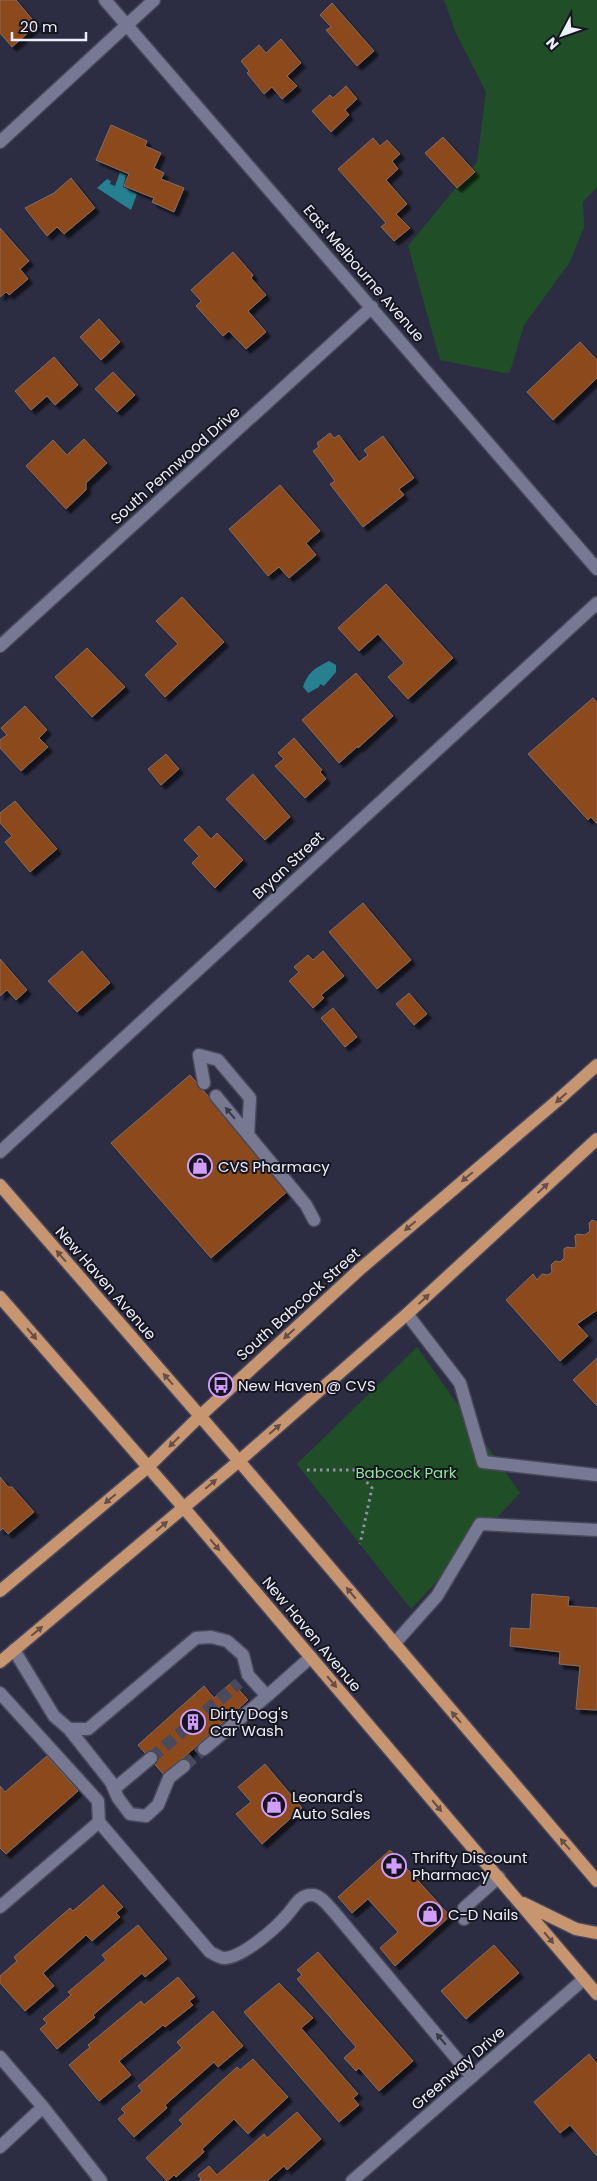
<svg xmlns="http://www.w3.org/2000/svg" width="597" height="2181" viewBox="0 0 597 2181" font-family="Poppins,sans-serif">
<defs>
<filter id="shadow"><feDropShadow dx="4.5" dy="4.5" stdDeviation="1" flood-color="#0009"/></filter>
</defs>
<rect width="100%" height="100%" fill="#2c2d42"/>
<path fill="#204f27" d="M444 0H597V187L583 202 584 227 570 262 524 325 510 372 505 373 440 360 408 246 477 162 486 92 455 31Z
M417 1347 520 1493 411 1609 297 1464Z"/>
<path fill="#26808f" d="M120 172 126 175 123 187 137 194 131 210 97 188 107 179 111 181 110 184 115 186Z
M329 661 336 665V672L324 686 320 684 319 687 308 693 303 687C309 670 316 668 329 661Z"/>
<path fill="#8b481f" stroke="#866c5e" filter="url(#shadow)" d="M0 0H16L37 25 12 47 0 33Z
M332 3 374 51 357 66 326 30 331 27 320 15Z
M281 39 301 63 287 76 297 86 282 99 272 87 264 94 247 73 249 71 241 61 259 45 266 53Z
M346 86 357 99 345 110 349 115 331 132 312 111 330 95 333 98Z
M111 125 147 141 145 146 161 153 154 168 164 173 161 179 184 188 174 212 152 202 154 198 124 186 129 174 96 160Z
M443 137 475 172 457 188 425 153Z
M373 138 380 146 387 140 400 154 392 161 398 169 386 180 407 204 396 214 410 228 394 241 381 227 386 223 338 169Z
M71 178 95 208 64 234 57 227 47 236 25 208 54 193Z
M0 228 29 261 20 269 28 279 9 295 6 292 0 297Z
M233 252 253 275 251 278 266 295 248 311 266 332 246 349 229 331 223 336 196 306 201 301 191 290Z
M99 319 120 342 101 360 80 337Z
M580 342 597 360V378L553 420 527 392Z
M54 357 78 385 55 405 47 396 31 410 15 391Z
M113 372 135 395 117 412 95 389Z
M330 433 334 438 339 435 359 462 368 455 364 450 383 436 414 478 399 489 404 495 363 527 330 484 335 481 313 451 319 447 317 443Z
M84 439 107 463 86 483V490L66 509 26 466 53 440 67 455Z
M280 485 320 531 306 543 316 555 289 578 279 567 268 576 229 529Z
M386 584 453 658 408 699 388 677 404 663 378 634 359 651 338 628Z
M182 597 224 642 165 697 145 675 178 644 156 621Z
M87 648 125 687 92 717 55 677Z
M356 673 393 716 358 748V746L339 763 302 720Z
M593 698 597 703V824L591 817 588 820 528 754Z
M25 706 47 730 39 738 48 747 21 771 0 748V740L7 735 1 728Z
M294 738 322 770 320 772 326 779 305 798 275 766 284 759 278 753Z
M166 754 179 769 161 785 148 769Z
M253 774 290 817 265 840 226 799Z
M15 801 57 849 30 872 5 842 12 836 0 823V813Z
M199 826 211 839 217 833 243 860 215 888 192 863 199 856 184 840Z
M363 903 411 960 377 989 329 932Z
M82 951 110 983 77 1012 48 981Z
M323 951 344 976 321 995 324 998 313 1008 289 981 299 972 294 967 308 955 313 960Z
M0 959 27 990 16 1000 7 990 0 996Z
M409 993 427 1014 414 1025 396 1004Z
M333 1008 357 1037 345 1047 321 1018Z
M190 1075 289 1190 211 1258 111 1143Z
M592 1220 597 1222V1310L577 1324 588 1336 560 1361 506 1300 533 1274 537 1280 542 1274 548 1275 552 1272 551 1265 555 1261 560 1262 564 1258V1249L567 1247 574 1248 576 1246 575 1236 577 1234 585 1235 590 1231 589 1223Z
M597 1358V1406L573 1380Z
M0 1477 8 1487H12L34 1512 8 1534 3 1528 0 1531Z
M532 1594 569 1597 568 1606 597 1608V1710L576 1709 580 1666 559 1664 560 1652 510 1646 511 1628 530 1629Z
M232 1682 248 1700 164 1775 138 1745 204 1686 214 1698Z
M47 1756 78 1791 6 1854 0 1848V1786L5 1792Z
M265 1764 302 1808 262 1844 236 1814 251 1802 238 1787Z
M390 1850 450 1916 395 1966 380 1948 398 1932 368 1899 352 1913 338 1897Z
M103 1885 123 1907 116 1913 120 1917 92 1941 86 1935 43 1973 54 1986 25 2011 0 1983V1976L17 1961 14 1957 70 1908 73 1911Z
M138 1925 167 1959 145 1977 142 1973 93 2015 95 2017 57 2049 40 2029 47 2023 43 2019 71 1995 68 1992 106 1960 102 1955Z
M494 1945 519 1973 466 2019 441 1991Z
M318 1952 413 2061 379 2091 359 2068 356 2071 344 2058 356 2047 297 1979 302 1975 297 1970Z
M178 1977 195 1997 189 2001 193 2005 165 2027 163 2025 119 2061 131 2075 99 2101 69 2065 90 2047 88 2045 141 2001 144 2005Z
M279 1983 313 2018 301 2028 358 2094 353 2098 359 2105 339 2122 244 2012Z
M213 2011 243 2046 218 2067 214 2062 165 2105 167 2108 134 2137 118 2119 125 2113 121 2109 142 2091 138 2086 182 2048 177 2042Z
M589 2054 597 2064V2156L570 2125 560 2133 534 2102Z
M253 2059 288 2097 248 2134 234 2119 202 2149 204 2152 176 2177 174 2175 167 2181 146 2158 183 2124 179 2120 237 2067 240 2070Z
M297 2112 321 2139 287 2170 284 2166 267 2181H199L201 2179 198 2175 209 2166 217 2175 264 2134 267 2138Z"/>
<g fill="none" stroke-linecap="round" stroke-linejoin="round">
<path stroke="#494a5e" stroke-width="12" stroke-dasharray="12 6" stroke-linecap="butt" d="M151 1758 239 1683
M184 1766 204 1749"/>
<defs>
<path id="minor" d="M105 0 597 569
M0 142 154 0
M0 646 372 307
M204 1083 199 1055 218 1060 250 1098 248 1135
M216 1096 306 1205 314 1220
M0 1152 597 603
M407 1314 460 1383 483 1462 597 1475
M394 1644 437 1596 480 1524 597 1530
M14 1650 54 1716 69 1729H88L196 1638 211 1637 227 1641 243 1655 248 1675 267 1696 311 1657
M0 1693 98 1801 99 1822
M69 1729 111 1782 118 1798 130 1814 146 1816 158 1805 169 1778 184 1766
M204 1749 267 1696
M114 1789 151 1758
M0 1907 99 1822 210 1952C214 1954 220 1958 224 1958 242 1958 276 1928 287 1915 295 1907 299 1894 313 1895 322 1896 328 1906 334 1912L472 2077
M464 1919V1908L499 1877
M0 2057 43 2107 101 2181
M0 2147 43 2107
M352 2181 584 1979"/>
<path id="major" d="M0 1185 239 1461 597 1881
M0 1297 184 1508 597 1994
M0 1591 148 1467 200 1416 359 1270 558 1100 597 1065
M0 1662 239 1461 407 1314 597 1139
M523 1903 576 1929 597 1933"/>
</defs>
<use href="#minor" stroke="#49495c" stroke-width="15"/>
<use href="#major" stroke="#49495c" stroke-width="15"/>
<path stroke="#9091a3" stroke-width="3" stroke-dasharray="2.5 4" stroke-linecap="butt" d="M307 1470H356L372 1488 360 1544"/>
<use href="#minor" stroke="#777992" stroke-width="12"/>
<use href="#major" stroke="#c79570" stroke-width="12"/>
</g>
<defs><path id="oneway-solid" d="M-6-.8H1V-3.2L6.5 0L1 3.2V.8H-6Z" transform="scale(1.25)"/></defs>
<g fill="#664f44">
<use href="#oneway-solid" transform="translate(561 1098) rotate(138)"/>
<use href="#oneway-solid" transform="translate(467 1177) rotate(140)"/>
<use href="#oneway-solid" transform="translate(543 1188) rotate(-43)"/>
<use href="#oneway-solid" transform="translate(410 1226) rotate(140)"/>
<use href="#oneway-solid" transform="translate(61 1256) rotate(-131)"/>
<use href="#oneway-solid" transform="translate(424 1299) rotate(-43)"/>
<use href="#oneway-solid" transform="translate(32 1334) rotate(49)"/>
<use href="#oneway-solid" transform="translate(289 1334) rotate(138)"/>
<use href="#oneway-solid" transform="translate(168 1379) rotate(-131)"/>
<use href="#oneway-solid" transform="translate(275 1429) rotate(-41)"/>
<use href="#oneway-solid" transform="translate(174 1442) rotate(135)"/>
<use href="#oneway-solid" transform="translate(211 1484) rotate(-40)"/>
<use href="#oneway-solid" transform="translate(110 1499) rotate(140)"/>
<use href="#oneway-solid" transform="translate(162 1526) rotate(-40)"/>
<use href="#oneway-solid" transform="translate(215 1545) rotate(50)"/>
<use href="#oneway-solid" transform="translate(351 1593) rotate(-130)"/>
<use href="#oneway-solid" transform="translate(37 1631) rotate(-40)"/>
<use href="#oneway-solid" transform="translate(332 1682) rotate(50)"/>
<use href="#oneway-solid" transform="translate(456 1717) rotate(-131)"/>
<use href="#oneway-solid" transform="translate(437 1806) rotate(50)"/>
<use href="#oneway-solid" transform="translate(565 1844) rotate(-131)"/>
<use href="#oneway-solid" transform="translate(549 1938) rotate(50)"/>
</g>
<g fill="#383948">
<use href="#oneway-solid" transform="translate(230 1113) rotate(-130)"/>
<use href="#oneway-solid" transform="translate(441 2039) rotate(-130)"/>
</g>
<defs>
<symbol id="shop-ring" viewBox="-11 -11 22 22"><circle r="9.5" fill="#161620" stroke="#d19dfe" stroke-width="1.5"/><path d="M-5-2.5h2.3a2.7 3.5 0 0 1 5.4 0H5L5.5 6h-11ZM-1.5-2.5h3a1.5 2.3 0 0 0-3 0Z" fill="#d19dfe"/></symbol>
<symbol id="bus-ring" viewBox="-11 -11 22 22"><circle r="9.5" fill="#161620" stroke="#d19dfe" stroke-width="1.5"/><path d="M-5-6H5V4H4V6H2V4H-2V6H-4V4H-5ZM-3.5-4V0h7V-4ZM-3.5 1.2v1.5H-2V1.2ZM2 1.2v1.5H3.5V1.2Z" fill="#d19dfe"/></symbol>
<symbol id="building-ring" viewBox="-11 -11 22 22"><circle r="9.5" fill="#161620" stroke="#d19dfe" stroke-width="1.5"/><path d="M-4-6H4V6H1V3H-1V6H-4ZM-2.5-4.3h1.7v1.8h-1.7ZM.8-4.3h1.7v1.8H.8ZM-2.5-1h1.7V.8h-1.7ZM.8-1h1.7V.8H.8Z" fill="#d19dfe"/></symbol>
<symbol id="pharmacy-ring" viewBox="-11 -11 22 22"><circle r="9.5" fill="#161620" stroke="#d19dfe" stroke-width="1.5"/><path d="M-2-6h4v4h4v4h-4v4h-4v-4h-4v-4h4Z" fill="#d19dfe"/></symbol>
</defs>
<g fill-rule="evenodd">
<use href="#shop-ring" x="186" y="1152" width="28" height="28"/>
<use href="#bus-ring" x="207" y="1371" width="28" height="28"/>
<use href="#building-ring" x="179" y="1708" width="28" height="28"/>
<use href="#shop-ring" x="260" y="1791" width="28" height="28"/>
<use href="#pharmacy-ring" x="380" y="1852" width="28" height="28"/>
<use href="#shop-ring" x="416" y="1900" width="28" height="28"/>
</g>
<g text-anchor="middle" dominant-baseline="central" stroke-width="4" stroke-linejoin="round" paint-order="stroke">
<g font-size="15" fill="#eeeffe" stroke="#161620">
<text transform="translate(364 273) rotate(49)">East Melbourne Avenue</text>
<text transform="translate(175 465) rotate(-42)">South Pennwood Drive</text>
<text transform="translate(288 865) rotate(-43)">Bryan Street</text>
<text transform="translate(106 1283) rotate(49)">New Haven Avenue</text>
<text transform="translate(298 1304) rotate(-42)">South Babcock Street</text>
<text transform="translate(312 1634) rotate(50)">New Haven Avenue</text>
<text transform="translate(458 2068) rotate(-41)">Greenway Drive</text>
</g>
<g font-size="15" fill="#eeeffe" stroke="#161620" text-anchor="start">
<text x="218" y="1166">CVS Pharmacy</text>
<text x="238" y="1385">New Haven @ CVS</text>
<text x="210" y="1713">Dirty Dog's<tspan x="210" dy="17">Car Wash</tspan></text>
<text x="292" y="1796">Leonard's<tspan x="292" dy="17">Auto Sales</tspan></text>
<text x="412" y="1857">Thrifty Discount<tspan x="412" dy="17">Pharmacy</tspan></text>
<text x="448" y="1914">C-D Nails</text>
</g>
<g font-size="15" fill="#8fe598" stroke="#161620">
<text x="406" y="1472">Babcock Park</text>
</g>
</g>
<g transform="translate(562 35) rotate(229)" stroke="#161620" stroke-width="4" paint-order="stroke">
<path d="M0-4L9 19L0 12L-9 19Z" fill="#eeeffe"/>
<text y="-8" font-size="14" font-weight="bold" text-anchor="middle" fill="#eeeffe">N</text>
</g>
<path d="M12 32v8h74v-8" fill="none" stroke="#eeeffe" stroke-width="2.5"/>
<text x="20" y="32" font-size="15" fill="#eeeffe" stroke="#161620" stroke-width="4" paint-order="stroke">20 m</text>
</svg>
